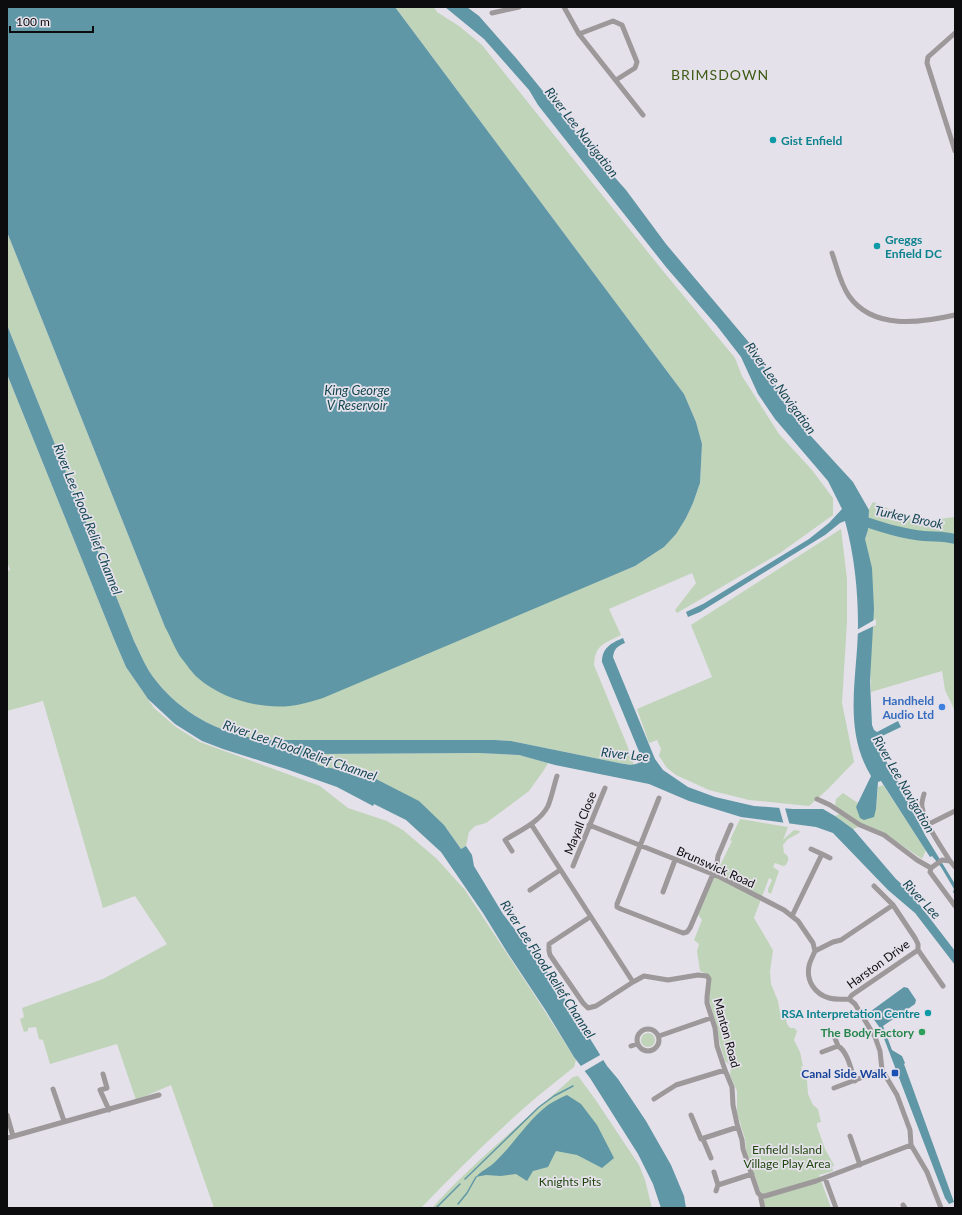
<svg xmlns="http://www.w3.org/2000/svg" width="962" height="1215" viewBox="0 0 962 1215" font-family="Lato,sans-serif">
<rect width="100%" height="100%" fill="#e5e1ea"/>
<path fill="#c0d4b9" d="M395 7H434L437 12 459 26 482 45 663 271 735 358 742 376 779 434 812 470 833 498V515L780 553 677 613 675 610 696 583 692 573 609 609 621 635C604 644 595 644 594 665L627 745 634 765 619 763 511 741 495 740H269C259 738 249 738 239 735 203 725 170 703 149 671 143 661 139 651 134 641L7 325V232L165 627 608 577 635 566 664 547 686 518 693 503 700 483 702 444 696 422 684 394Z
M7 374 114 639 126 667 154 708 176 727 200 742 320 786 348 808 387 821 403 830 437 859 465 890 535 996 576 1060 574 1067C562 1077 550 1086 538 1096 497 1131 458 1169 421 1208H214L171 1085 136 1100 117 1044 50 1064 43 1040 39 1039 36 1027 28 1028V1031L24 1032 20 1019 24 1017 22 1008 103 979 167 944 135 896 103 908 43 701 7 711V571L10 570 7 561Z
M873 502 919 522 954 517 955 518V711L945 690 942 671 871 692 865 539 868 530 869 509Z
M841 529 847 579V622L842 703 854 762 828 789 809 806 749 800 709 790 676 775 667 768 659 756 661 749 657 740 649 743 637 709 712 677 691 625Z
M478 753 519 755 548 763 544 770 529 791 486 823 475 826 469 832 466 846 461 849 444 825 318 765 315 761 316 757 319 754Z
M883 785 926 850 922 859 883 832 864 825 853 829 835 816 842 813 835 805 836 799 843 793 858 803 856 808 876 809 878 787Z
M740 819 788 827 783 840 794 830 800 831 799 833 788 839 783 845 784 853C790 857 789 859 786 865L783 866 775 863 773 867 779 871 771 894 768 892V889L772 880 769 878 754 918 773 950 770 972 771 984 778 1001 780 1013 786 1014 788 1017 786 1019 787 1024 790 1028H794L797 1031 794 1040 800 1052 803 1066 801 1067 807 1080 808 1094 813 1105 818 1109 821 1122 817 1123V1126L825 1149 834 1165 832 1167 833 1171 819 1175 831 1208H766L746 1150 745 1139 737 1113V1091L730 1075 731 1066 725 1061 720 1044 717 1027 709 999V975L700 971 697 951 699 944 694 940 702 920 697 913 732 841 730 840Z
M641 1040a7 7 0 1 1 14 0a7 7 0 1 1-14 0Z
M578 1076 595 1099 639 1165 645 1180 652 1208H432C475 1160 526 1120 573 1077Z"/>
<path fill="#5f97a6" d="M7 7H395L684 394 696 422 702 444 700 483 693 503 686 518 676 534 664 547 635 566 323 698C312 701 301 705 290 706 259 709 222 699 198 678 192 673 187 665 182 659 175 650 171 637 165 627L7 232Z
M445 7H467L479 16 516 58 595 155 626 190 666 244 752 346 798 422 853 482 869 510 868 530 865 539 872 568 874 609 870 681 872 725 874 730 877 732 898 721 901 727 880 737 876 744 899 783 925 835 955 884V895L953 892 954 889 941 867 932 856 930 857 881 781 878 782 876 809 874 817 864 820 860 818 856 807 871 776C842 728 858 676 858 624 858 589 854 554 845 521L840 523 825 535 700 612 688 617 686 612 703 604 809 539 829 523 842 509 828 481 775 419 758 394 741 357 717 326 666 267 560 133 538 105 529 90 484 39Z
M7 325 134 641C139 651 143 661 149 671 170 703 203 725 239 735 249 738 259 738 269 740H495L511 741 619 763C626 764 635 767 641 761L640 754 602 662C602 648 611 643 623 638L625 643C618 646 614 648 613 657L655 759 663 770 688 787 715 797 754 806 793 809H823L835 816 853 829 896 879 909 891 955 951V965L915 913 888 890 833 833 816 827 741 817 689 801 649 784 555 765 519 755 478 753 319 754 316 757 315 761 318 765 376 779 419 801 444 825 461 849 466 846 472 855 474 866 503 914 546 970 576 1016 607 1066 618 1079 646 1121 671 1165 684 1196 686 1208H661L653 1184 638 1154 590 1078 574 1057 546 1011 507 952 483 913 441 852 406 820 374 804 373 806 337 787 286 769 223 749 202 741 175 724 148 699 126 667 114 639 7 374Z
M904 987 908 988 916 1000 915 1004 883 1026 892 1050 902 1056 905 1063 904 1064 954 1202 949 1204 945 1198 880 1028 870 1014 871 1011Z
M567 1095 581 1104 597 1125 614 1158 602 1168 577 1155 556 1151 548 1167 533 1171 527 1181 516 1174 501 1176 486 1175 476 1177C482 1170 489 1168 495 1162 514 1144 527 1121 548 1105 554 1101 560 1098 567 1095Z"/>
<path fill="#e5e1ea" d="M876 619V625L855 635V631Z
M779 807 785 808 790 826 784 825Z
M602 1054 605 1059 583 1072 579 1067Z"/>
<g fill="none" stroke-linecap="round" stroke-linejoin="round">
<path stroke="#5f97a6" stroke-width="1.5" d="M465 1179 539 1107 554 1096 573 1086
M458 1204 467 1193 476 1177
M436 1208 460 1184"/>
<path stroke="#5f97a6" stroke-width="10" d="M857 519C879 526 901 534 924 536 935 537 944 536 955 539"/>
<path stroke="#9d9899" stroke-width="5" d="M564 7 579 34 643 115
M492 13 519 7
M955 33 928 57 927 63 955 151
M579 34 613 21 622 25 637 62 635 68 616 80
M832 253C837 267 840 283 849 296 873 330 920 323 955 315
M924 794C923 798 921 803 922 807 925 824 940 845 950 861
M659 798 617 904V907L621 909 683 933 687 932 690 928 713 874 717 863 718 856 731 825
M817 799 830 805 860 825 884 835 917 860 931 868
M531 824 633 982 644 976 668 980 698 975 707 976 709 979 707 997V1003L715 1028 717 1046 725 1070 732 1087 733 1105 737 1124 742 1140 743 1149 758 1193 761 1196
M929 824 955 811
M589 825 720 877 784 910 798 921 813 943 815 951
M512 851 505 840C519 831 540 822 548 806 552 796 554 785 557 776
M822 854 830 858
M573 866 605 788
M955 867 950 861 942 860 931 868 930 872 955 906
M874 886 893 905 915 938 918 944V950
M530 890 560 870
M663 892 675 860
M792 916 822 854 811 849
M590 917 549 944V951L550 955 583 1003 588 1008 596 1006 633 982
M918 950 943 986
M815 951 833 942 841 940 893 905
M815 951C813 956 810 961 809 966 806 981 815 994 829 998 836 1000 842 999 849 999
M849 999 855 1004 875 1037 880 1051 882 1070 897 1095 910 1130 911 1145 927 1172 941 1208
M849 999 852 995 918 950
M637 1040a11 11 0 1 1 22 0a11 11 0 1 1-22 0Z
M833 1033 838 1046C848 1052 851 1070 855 1081
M659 1036 711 1018
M631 1046 637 1044
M822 1052 838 1046
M103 1074 107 1088 100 1090 109 1110
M834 1088 882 1070
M53 1089 64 1121
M654 1099 676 1085 725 1070
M7 1115 13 1136
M691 1115 701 1139 738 1127
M850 1136 860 1165
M7 1138 159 1095
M703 1139 711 1158
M714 1172 718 1185 716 1191
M825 1178 836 1208
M718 1185 752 1174
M761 1196H765L816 1181 911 1145
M761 1196V1199L763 1208
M903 1205 905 1208"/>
</g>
<g fill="#0f9aa8" stroke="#e5e1ea" stroke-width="1.5">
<circle cx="773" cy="140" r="4"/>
<circle cx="877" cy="246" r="4"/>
<circle cx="928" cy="1013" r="4"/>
</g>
<circle fill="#3f7fe0" stroke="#e5e1ea" stroke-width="1.5" cx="942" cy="707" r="4"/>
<circle fill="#2e9e5b" stroke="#e5e1ea" stroke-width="1.5" cx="922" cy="1032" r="4"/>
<rect fill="#1a4fb4" stroke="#e5e1ea" stroke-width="1.5" x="891" y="1069" width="8" height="8" rx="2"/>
<g text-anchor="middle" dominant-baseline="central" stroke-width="3.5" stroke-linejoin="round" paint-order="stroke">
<g font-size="12" font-weight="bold" fill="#0d838f" stroke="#e5e1ea" text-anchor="start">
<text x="781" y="140">Gist Enfield</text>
<text x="885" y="239">Greggs<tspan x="885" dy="14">Enfield DC</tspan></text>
<text x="920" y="1013" text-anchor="end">RSA Interpretation Centre</text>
</g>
<g font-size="12" font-weight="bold" fill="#366cbe" stroke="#e5e1ea" text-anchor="end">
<text x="934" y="700">Handheld<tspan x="934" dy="14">Audio Ltd</tspan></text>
</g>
<g font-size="12" fill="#0c0b0e" stroke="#e5e1ea">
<text transform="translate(580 823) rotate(-68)">Mayall Close</text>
<text transform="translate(716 867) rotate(24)">Brunswick Road</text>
<text transform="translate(878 964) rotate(-36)">Harston Drive</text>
<text transform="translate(727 1033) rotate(75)">Manton Road</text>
</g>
<g font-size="12" font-weight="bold" fill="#27864d" stroke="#e5e1ea" text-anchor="end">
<text x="914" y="1032">The Body Factory</text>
</g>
<g font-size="12" font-weight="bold" fill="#164399" stroke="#e5e1ea" text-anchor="end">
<text x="887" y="1073">Canal Side Walk</text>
</g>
<g font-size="12" fill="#21460f" stroke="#e5e1ea">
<text x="787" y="1149">Enfield Island<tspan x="787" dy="14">Village Play Area</tspan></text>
<text x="570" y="1181">Knights Pits</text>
</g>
<g font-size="13" font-style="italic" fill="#154753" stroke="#e5e1ea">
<text transform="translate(582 132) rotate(52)">River Lee Navigation</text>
<text transform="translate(781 388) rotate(54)">River Lee Navigation</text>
<text x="357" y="390">King George<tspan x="357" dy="15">V Reservoir</tspan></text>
<text transform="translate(909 517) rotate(12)">Turkey Brook</text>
<text transform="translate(88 519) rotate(68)">River Lee Flood Relief Channel</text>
<text transform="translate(300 750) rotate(19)">River Lee Flood Relief Channel</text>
<text transform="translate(625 754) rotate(6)">River Lee</text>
<text transform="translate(904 784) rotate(60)">River Lee Navigation</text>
<text transform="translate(922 899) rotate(47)">River Lee</text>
<text transform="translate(548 969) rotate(57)">River Lee Flood Relief Channel</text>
</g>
<g font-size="14" letter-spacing="1" fill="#3e5a15" stroke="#e5e1ea">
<text x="720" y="74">BRIMSDOWN</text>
</g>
</g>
<rect width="962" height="1215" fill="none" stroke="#0c0b0e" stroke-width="16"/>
<path d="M10 26v6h83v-6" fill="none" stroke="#0c0b0e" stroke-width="2"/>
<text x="16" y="26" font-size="12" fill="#0c0b0e" stroke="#e5e1ea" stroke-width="3" paint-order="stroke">100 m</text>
</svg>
